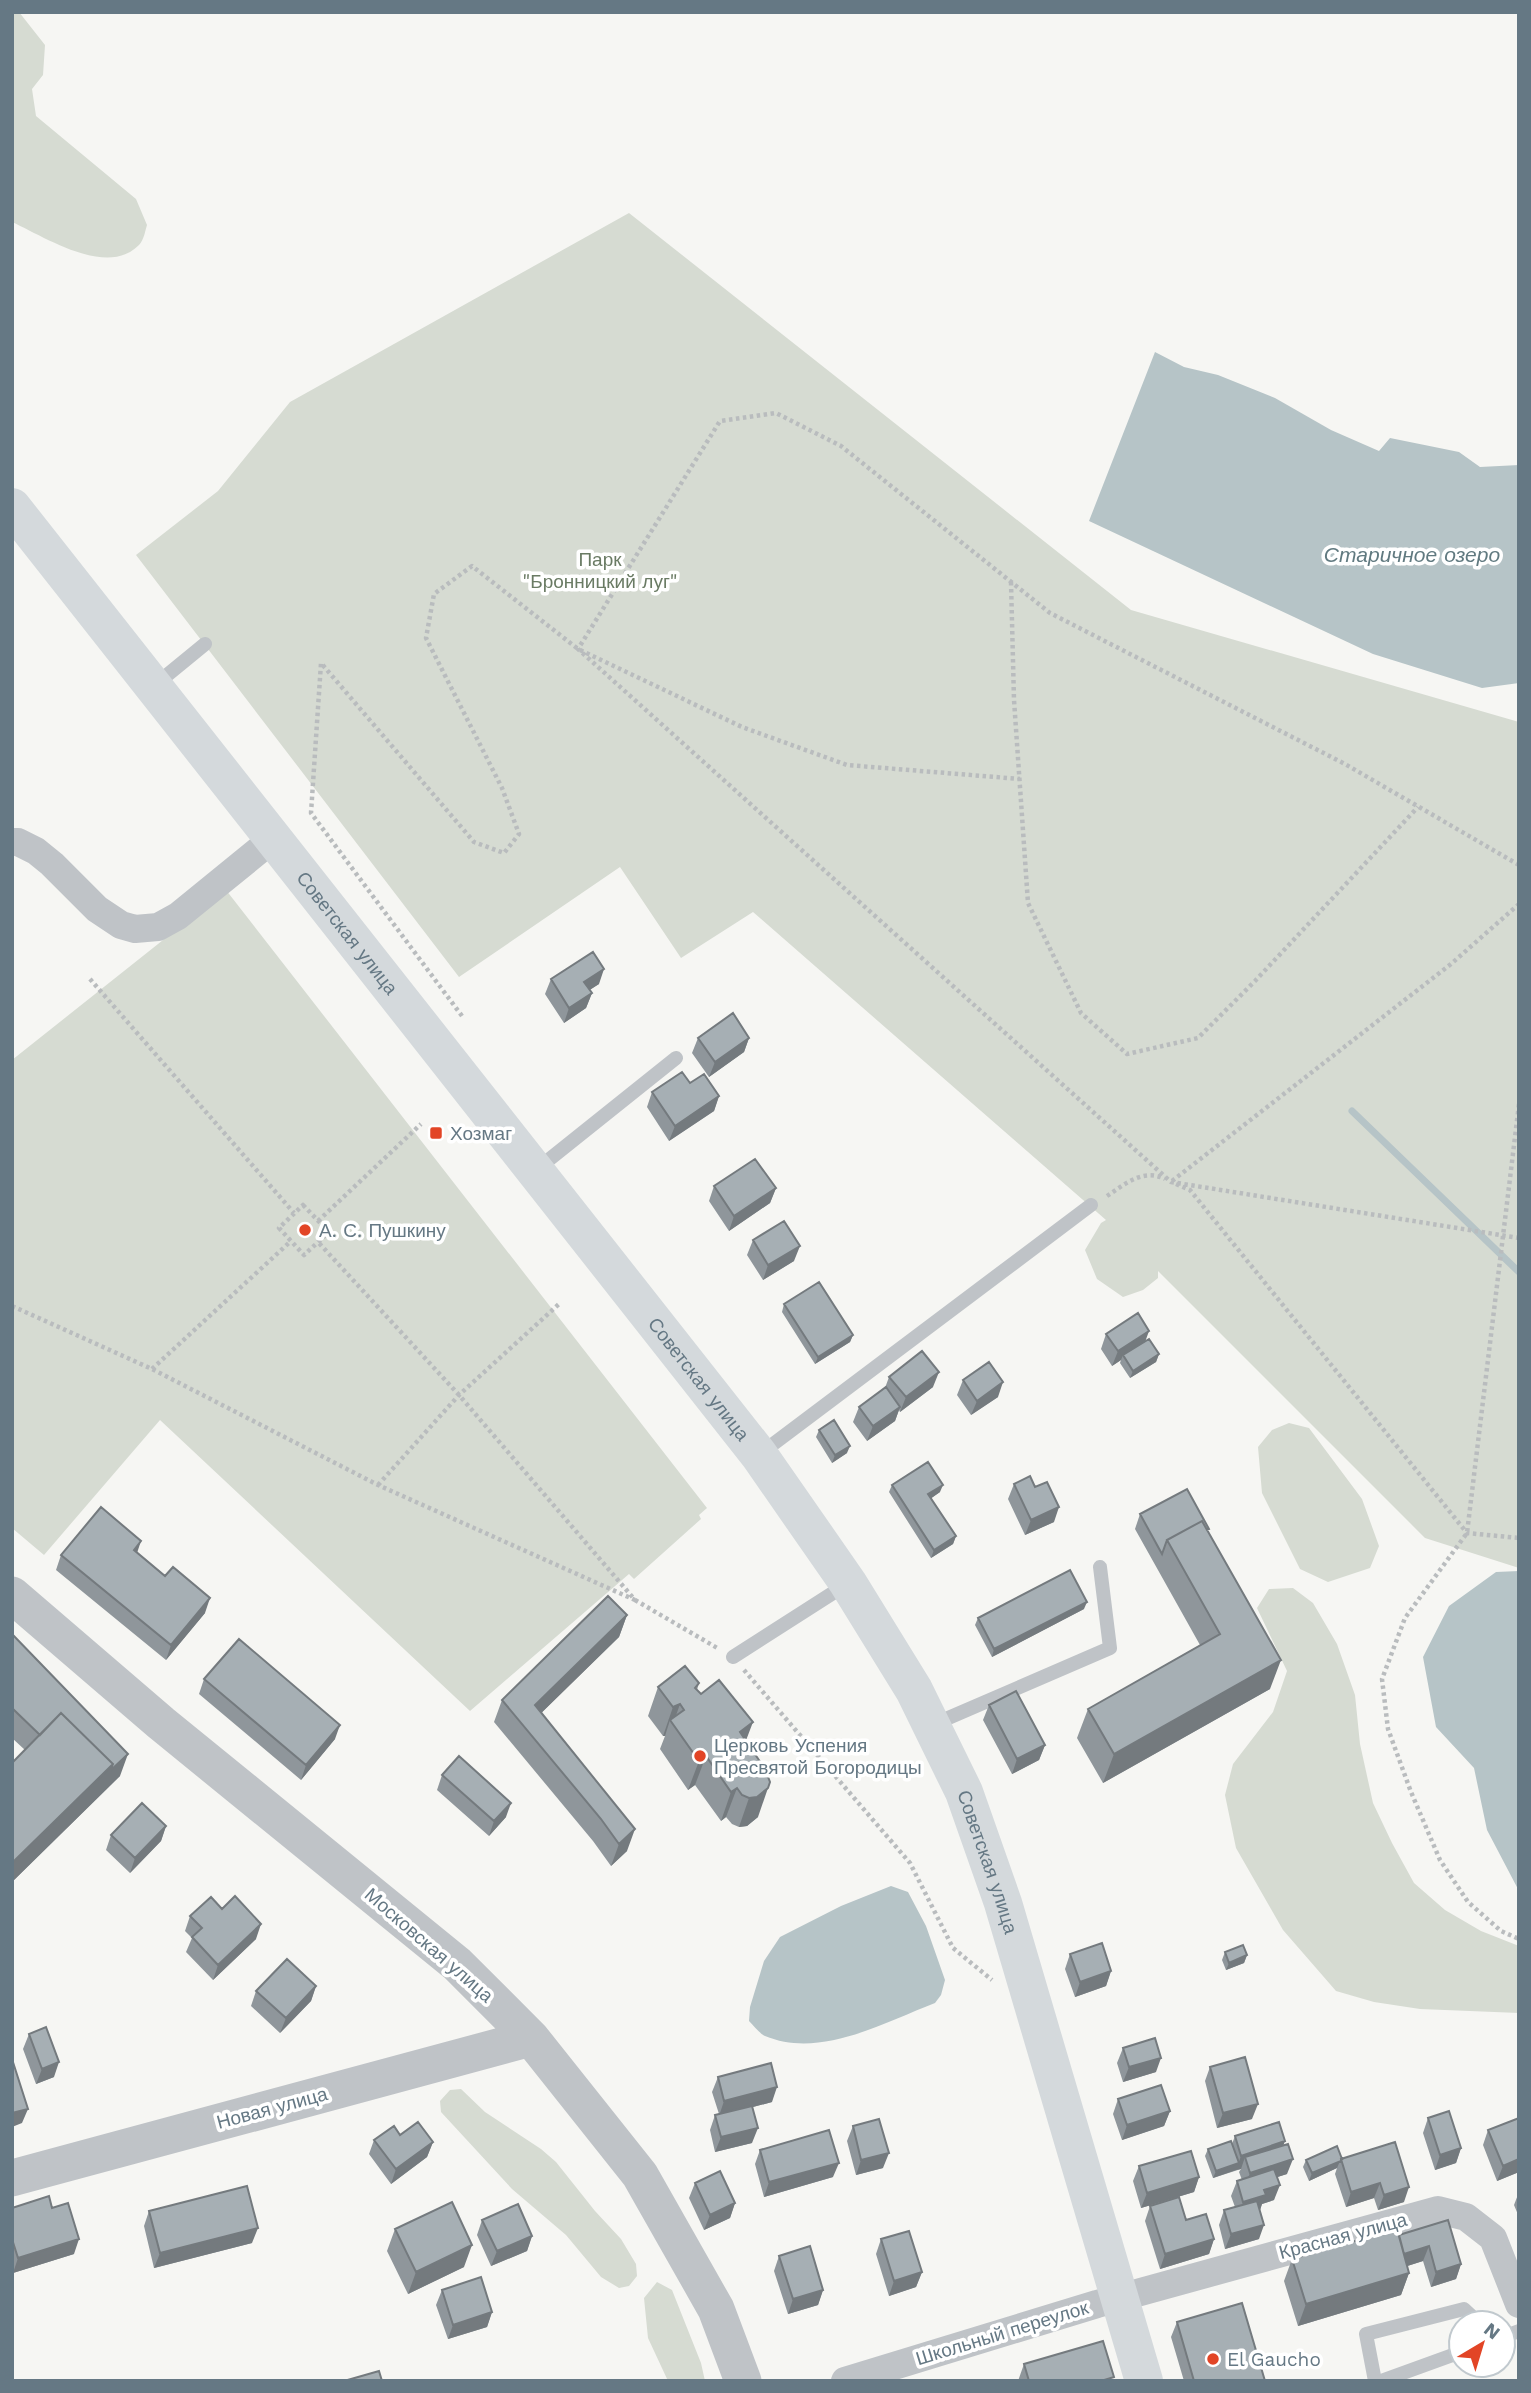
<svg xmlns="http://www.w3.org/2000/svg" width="1531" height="2393" viewBox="0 0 1531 2393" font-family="'Work Sans',sans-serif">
<rect width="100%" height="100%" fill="#f6f6f3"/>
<path fill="#d6dbd2" d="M12 12H19L45 45 43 75 32 89 36 116 136 199 147 225C145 231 144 240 139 245 107 278 45 237 12 222Z
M629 213 1131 610 1519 722V1568L1425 1538 1158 1271V1278L1143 1290 1123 1297 1097 1279 1085 1250 1101 1223 1106 1220 753 912 681 958 620 867 459 977 136 555 218 491 290 402Z
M226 890 707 1508 699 1515 701 1519 634 1579 629 1574 470 1711 160 1420 44 1555 12 1528V1060Z
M1289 1423 1309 1428 1362 1499 1379 1546 1370 1568 1328 1582 1300 1569 1262 1493 1258 1447 1272 1430Z
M1293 1588 1313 1603 1337 1644 1355 1695 1360 1744 1373 1803 1392 1843 1414 1883 1445 1910 1481 1931 1519 1946V2013L1420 2009 1374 2002 1336 1991 1283 1930 1236 1848 1225 1795 1233 1764 1273 1712 1287 1671 1257 1608 1269 1589Z
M461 2089 485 2112 541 2149 556 2162 595 2211 621 2239 636 2264 637 2276 629 2286 619 2288 601 2277 566 2235 512 2189 441 2112 440 2101 450 2090Z
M657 2282 672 2290 701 2363 705 2381H668L648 2338 644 2298Z"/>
<path fill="#b6c4c7" d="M1155 352 1184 367 1218 375 1275 398 1331 430 1379 451 1390 438 1459 452 1480 467 1519 465V683L1482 688 1373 654 1089 521Z
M1519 1571V1891L1487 1830 1474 1768 1436 1727 1423 1657 1449 1606 1496 1572Z
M891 1886 908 1892 926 1926 945 1980 941 1995 935 2003C883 2023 820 2059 765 2036 759 2033 754 2026 749 2021L750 2007 764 1961 780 1937 841 1906Z"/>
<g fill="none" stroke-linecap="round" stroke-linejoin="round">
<path stroke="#b6c4c7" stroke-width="7" d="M1352 1111 1519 1272"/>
<path stroke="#b9bcbe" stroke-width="4.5" stroke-dasharray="3.5 3.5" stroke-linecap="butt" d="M1011 582 1014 700 1028 903 1081 1013 1127 1054 1198 1038 1255 981 1418 807
M1519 865 1345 764 1050 613 841 446 776 413 720 421 578 649 1171 1182 1519 1238
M90 979 294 1213
M462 1016 311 813 321 663 474 842 504 853 519 834 502 788 426 638 434 594 472 566 578 649 742 727 847 765 1020 779
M1519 1104 1467 1533 1405 1618 1382 1679 1388 1729 1411 1792 1440 1860 1468 1902 1501 1931 1519 1939
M1172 1181 1451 964 1519 904
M1176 1184 1190 1190 1467 1533 1519 1538
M1107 1196C1125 1184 1143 1168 1165 1179
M303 1205 329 1232 304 1255 279 1228Z
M318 1221 421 1124
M12 1306 152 1369 378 1485 635 1600 459 1395 318 1242
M152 1369 291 1241
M378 1485 459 1395 559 1304
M635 1600 719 1649
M744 1670 910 1863 953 1948 992 1980"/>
<path stroke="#bfc3c7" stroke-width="14" d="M155 685 205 644
M536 1170 676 1058
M760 1454 1091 1205
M733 1657 847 1584
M932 1725 1110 1648 1100 1567
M1503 2337 1519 2331
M1375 2381 1366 2334 1464 2309 1479 2323
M1381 2381 1461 2352"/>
<path stroke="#bfc3c7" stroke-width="28" d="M12 842H18L36 851 52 864 97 909 121 925 135 929 158 927 178 916 274 838
M845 2381 1097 2304 1438 2210 1466 2217 1493 2238 1519 2304"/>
<path stroke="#bfc3c7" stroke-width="37" d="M12 1595 161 1723 457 1964 531 2038 640 2175 716 2309 743 2381
M12 2178 531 2038"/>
<path stroke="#d4d9dc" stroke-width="38" id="s1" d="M12 507 759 1455 848 1583 914 1690 964 1792 1003 1903 1144 2381"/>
</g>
<path fill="#8f969b" d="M551 979 599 984 589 990 592 993 586 1008 564 1023 545 994Z
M698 1038H749L744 1052 709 1077 692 1053Z
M690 1083 719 1096 714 1111 669 1141 647 1107 652 1092Z
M714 1186 776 1188 770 1203 729 1231 709 1201Z
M753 1240 794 1261 763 1280 747 1255Z
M784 1304 853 1335 850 1342 815 1364 782 1312Z
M1106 1334 1145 1341 1159 1354 1156 1362 1130 1378 1120 1363 1121 1360 1112 1366 1101 1349Z
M889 1377 933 1387 900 1412 899 1410 895 1421 867 1441 853 1422 859 1407 885 1388Z
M963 1380 998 1397 971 1415 957 1395Z
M819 1430 847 1453 832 1463 816 1437Z
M1014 1484 1054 1522 1025 1535 1008 1499Z
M892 1485 940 1492 931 1498 956 1536 953 1544 931 1558 889 1492Z
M1140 1514 1208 1532 1270 1689 1103 1783 1077 1738 1088 1709 1200 1645 1135 1529Z
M137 1553 205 1613 166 1660 56 1570 61 1555Z
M1084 1609 992 1657 975 1625 978 1618Z
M627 1615 619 1637 541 1713 627 1851 611 1866 593 1841 494 1722 502 1700Z
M12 1634 120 1776 12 1882 25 1750 12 1738Z
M204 1679 335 1739 301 1780 199 1694Z
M699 1683 697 1690 746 1741 758 1817 747 1826 739 1827 732 1824 726 1817 721 1821 695 1785 688 1790 660 1749 665 1736H663L648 1716 658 1687Z
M989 1705 1045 1745 1039 1760 1012 1774 983 1720Z
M442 1775 506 1817 489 1836 437 1790Z
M166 1826 161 1841 130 1873 106 1850 111 1835Z
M222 1909 256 1939 213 1980 186 1952 192 1938 185 1931 190 1916Z
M1225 1952 1247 1955 1244 1963 1226 1970 1222 1960Z
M1070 1954 1111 1971 1106 1986 1075 1997 1065 1969Z
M316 1986 311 2001 280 2033 251 2006 256 1991Z
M29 2034 54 2077 36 2084 23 2049Z
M1123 2048 1156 2072 1123 2082 1117 2063Z
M1210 2067 1252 2119 1217 2128 1205 2081Z
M718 2077 772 2102 753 2107 752 2143 715 2152 710 2130 715 2115 719 2114 712 2092Z
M1118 2099 1170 2111 1164 2126 1122 2140 1113 2114Z
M1428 2118 1461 2148 1456 2163 1435 2170 1423 2133Z
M1519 2118V2172L1497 2181 1483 2145 1488 2130Z
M853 2126 883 2168 856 2175 847 2141Z
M400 2135 433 2142 427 2157 391 2184 369 2154 374 2140Z
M1235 2136 1283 2145 1287 2174 1277 2177 1274 2200 1262 2204 1260 2210 1259 2239 1225 2249 1219 2225 1224 2210 1235 2207 1231 2196 1237 2181 1242 2180 1239 2172 1241 2169 1213 2178 1205 2156 1208 2149 1232 2144Z
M1395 2142 1404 2202 1378 2210 1374 2198 1346 2207 1335 2174 1337 2168 1309 2181 1303 2167 1306 2160 1342 2159Z
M760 2150 833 2177 764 2197 755 2164Z
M1139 2166 1199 2177 1194 2192 1141 2208 1133 2181Z
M695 2183 735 2203 730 2218 704 2230 689 2198Z
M1519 2192V2217L1514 2205Z
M1150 2206 1186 2220 1214 2239 1209 2254 1160 2269 1145 2221Z
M12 2208H52L74 2254 13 2273Z
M149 2211 252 2243 154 2268 144 2226Z
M482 2220 532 2236 527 2251 491 2266 477 2235Z
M1448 2220 1461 2264 1456 2279 1431 2287 1423 2261 1407 2266 1409 2273 1401 2295 1298 2326 1284 2281 1292 2259 1399 2235Z
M395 2229 464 2267 408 2294 387 2251Z
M881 2239 922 2272 916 2287 889 2296 876 2254Z
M779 2256 823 2290 818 2305 788 2314 774 2271Z
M442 2290 492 2312 487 2327 448 2339 436 2305Z
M1177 2322 1265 2381H1184L1171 2337Z
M1024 2364 1112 2381H1018Z"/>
<path fill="#747a7e" d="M604 969 599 984 579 997 584 982Z
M592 993 586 1008 564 1023 569 1008Z
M749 1038 744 1052 709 1077 715 1062Z
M719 1096 714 1111 669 1141 675 1126Z
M776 1188 770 1203 729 1231 734 1216Z
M800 1246 794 1261 763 1280 768 1265Z
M1149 1331 1144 1345 1123 1355 1121 1360 1112 1366 1118 1351Z
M853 1335 850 1342 815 1364 818 1357Z
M1159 1354 1156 1362 1130 1378 1133 1371Z
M939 1372 933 1387 900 1412 906 1397Z
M1003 1382 998 1397 971 1415 977 1401Z
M900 1407 895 1421 867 1441 873 1426Z
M850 1446 847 1453 832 1463 835 1455Z
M943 1485 940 1492 926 1502 928 1494Z
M1059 1507 1054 1522 1025 1535 1031 1520Z
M956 1536 953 1544 931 1558 934 1550Z
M141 1541 136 1556 134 1550Z
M210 1598 205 1613 166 1660 171 1645Z
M1087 1602 1084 1609 992 1657 994 1649Z
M627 1615 619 1637 527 1727 535 1705Z
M1281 1660 1270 1689 1103 1783 1114 1754Z
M680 1704 673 1724 670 1720 665 1736H663L673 1707Z
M753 1722 742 1751 740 1732Z
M340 1725 335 1739 301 1780 306 1765Z
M1045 1745 1039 1760 1012 1774 1017 1759Z
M128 1754 120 1776 12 1882V1863L113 1764Z
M706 1756 695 1785 688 1790 699 1761Z
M737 1788 726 1817 721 1821 731 1792Z
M768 1788 758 1817 747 1826 739 1827 749 1798Z
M511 1803 506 1817 489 1836 494 1821Z
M166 1826 161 1841 130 1873 135 1858Z
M635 1829 627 1851 611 1866 619 1844Z
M261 1924 256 1939 213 1980 218 1965Z
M1247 1955 1244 1963 1226 1970 1229 1963Z
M1111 1971 1106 1986 1075 1997 1080 1982Z
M316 1986 311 2001 280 2033 286 2018Z
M1161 2058 1156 2072 1123 2082 1129 2067Z
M59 2062 54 2077 36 2084 42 2069Z
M777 2087 772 2102 719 2116 724 2101Z
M1258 2104 1252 2119 1217 2128 1223 2113Z
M28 2109 22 2123 12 2127V2113Z
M1170 2111 1164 2126 1122 2140 1127 2125Z
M758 2128 752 2143 715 2152 721 2137Z
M1285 2141 1280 2155 1245 2157 1241 2169 1236 2170 1241 2156Z
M433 2142 427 2157 391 2184 396 2169Z
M1461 2148 1456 2163 1435 2170 1440 2155Z
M889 2153 883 2168 856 2175 861 2160Z
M1293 2159 1287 2174 1244 2188 1250 2173Z
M1519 2159V2172L1497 2181 1503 2166Z
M1340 2161 1337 2168 1309 2181 1312 2173Z
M839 2163 833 2177 764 2197 769 2182Z
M1239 2163 1236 2170 1213 2178 1216 2171Z
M1199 2177 1194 2192 1141 2208 1147 2193Z
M1380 2183 1374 2198 1346 2207 1351 2192Z
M1280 2185 1274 2200 1262 2204 1260 2210 1238 2217 1243 2202 1264 2190Z
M1409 2187 1404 2202 1378 2210 1384 2195Z
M735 2203 730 2218 704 2230 710 2215Z
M1264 2225 1259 2239 1225 2249 1231 2234Z
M258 2228 252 2243 154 2268 160 2253Z
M532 2236 527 2251 491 2266 497 2251Z
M79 2239 74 2254 13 2273 18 2258Z
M1214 2239 1209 2254 1160 2269 1165 2254Z
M472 2245 464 2267 408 2294 416 2272Z
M1429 2246 1423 2261 1395 2270 1400 2255Z
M1461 2264 1456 2279 1431 2287 1436 2272Z
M922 2272 916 2287 889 2296 894 2281Z
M1409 2273 1401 2295 1298 2326 1306 2304Z
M823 2290 818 2305 788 2314 793 2299Z
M492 2312 487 2327 448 2339 453 2325Z"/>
<path fill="#a6afb4" stroke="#747a7e" stroke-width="2" d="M593 952 604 969 584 982 592 993 569 1008 551 979Z
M733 1013 749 1038 715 1062 698 1038Z
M682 1072 690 1083 704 1074 719 1096 675 1126 652 1092Z
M755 1159 776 1188 734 1216 714 1186Z
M784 1221 800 1246 768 1265 753 1240Z
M819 1282 853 1335 818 1357 784 1304Z
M1138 1313 1149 1331 1118 1351 1106 1334Z
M1149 1339 1159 1354 1133 1371 1123 1355Z
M922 1351 939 1372 906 1397 889 1377Z
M989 1362 1003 1382 977 1401 963 1380Z
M886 1387 900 1407 873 1426 859 1407Z
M834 1420 850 1446 835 1455 819 1430Z
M928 1462 943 1485 928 1494 956 1536 934 1550 892 1485Z
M1030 1476 1035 1487 1047 1482 1059 1507 1031 1520 1014 1484Z
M1187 1489 1209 1529 1207 1530 1202 1521 1167 1540 1162 1554 1140 1514Z
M101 1507 141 1541 134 1550 165 1576 173 1567 210 1598 171 1645 61 1555Z
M1202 1521 1281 1660 1114 1754 1088 1709 1220 1634 1167 1540Z
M1070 1570 1087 1602 994 1649 978 1618Z
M608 1596 627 1615 535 1705 635 1829 619 1844 601 1819 502 1700Z
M12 1634 128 1754 110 1771 113 1764 61 1713 40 1735 12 1708Z
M239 1639 340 1725 306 1765 204 1679Z
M685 1666 699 1683 695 1688 701 1694 719 1680 753 1722 740 1732 765 1769 770 1782 768 1788 757 1797 749 1798 742 1795 737 1788 731 1792 706 1756 699 1761 670 1720 684 1710 680 1704 673 1707 658 1687Z
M1016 1691 1045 1745 1017 1759 989 1705Z
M61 1713 113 1764 12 1863V1763Z
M459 1756 511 1803 494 1821 442 1775Z
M142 1803 166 1826 135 1858 111 1835Z
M235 1896 261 1924 218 1965 192 1937 202 1928 190 1916 211 1897 222 1909Z
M1102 1943 1111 1971 1080 1982 1070 1954Z
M1243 1945 1247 1955 1229 1963 1225 1952Z
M287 1959 316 1986 286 2018 256 1991Z
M46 2027 59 2062 42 2069 29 2034Z
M1155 2038 1161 2058 1129 2067 1123 2048Z
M1245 2057 1258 2104 1223 2113 1210 2067Z
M12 2059 28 2109 12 2113Z
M771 2063 777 2087 724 2101 718 2077Z
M1161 2085 1170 2111 1127 2125 1118 2099Z
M752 2106 758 2128 721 2137 715 2115Z
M1449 2111 1461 2148 1440 2155 1428 2118Z
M1519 2118V2159L1503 2166 1488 2130Z
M879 2119 889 2153 861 2160 853 2126Z
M418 2122 433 2142 396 2169 374 2140 394 2126 400 2135Z
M1279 2122 1285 2141 1241 2156 1235 2136Z
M829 2130 839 2163 769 2182 760 2150Z
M1231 2141 1239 2163 1216 2171 1208 2149Z
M1395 2142 1409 2187 1384 2195 1380 2183 1351 2192 1341 2159Z
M1288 2144 1293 2159 1250 2173 1245 2157Z
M1337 2146 1342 2159H1341V2161L1312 2173 1306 2160Z
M1191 2151 1199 2177 1147 2193 1139 2166Z
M1274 2169 1280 2185 1264 2190 1266 2195 1243 2202 1237 2181Z
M720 2171 735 2203 710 2215 695 2183Z
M247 2186 258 2228 160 2253 149 2211Z
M49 2196 52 2208 68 2203 79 2239 18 2258 12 2239V2208Z
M1179 2197 1186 2220 1206 2214 1214 2239 1165 2254 1150 2206Z
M1257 2201 1264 2225 1231 2234 1224 2210Z
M452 2202 472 2245 416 2272 395 2229Z
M518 2204 532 2236 497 2251 482 2220Z
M1448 2220 1461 2264 1436 2272 1429 2246 1404 2254 1399 2235Z
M1397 2229 1409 2273 1306 2304 1292 2259Z
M909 2231 922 2272 894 2281 881 2239Z
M810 2246 823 2290 793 2299 779 2256Z
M481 2277 492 2312 453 2325 442 2290Z
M1242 2303 1265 2381H1194L1177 2322Z
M1103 2341 1114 2377 1101 2381H1029L1024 2364Z
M379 2371 382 2381H344Z"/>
<g fill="#e24526" stroke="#fff" stroke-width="2.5">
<rect x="429" y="1126" width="14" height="14" rx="3.5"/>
<circle cx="305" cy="1230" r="7"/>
<circle cx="700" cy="1756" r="7"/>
<circle cx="1213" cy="2359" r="7"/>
</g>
<g text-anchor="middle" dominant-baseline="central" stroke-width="7" stroke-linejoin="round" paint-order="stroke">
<g font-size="19" fill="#6a7b64" stroke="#fff">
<text x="600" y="559">Парк<tspan x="600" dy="22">"Бронницкий луг"</tspan></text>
</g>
<g font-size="19" fill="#657884" stroke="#fff">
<text stroke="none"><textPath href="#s1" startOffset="542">Советская улица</textPath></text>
<text stroke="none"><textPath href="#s1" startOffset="1110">Советская улица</textPath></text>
<text stroke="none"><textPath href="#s1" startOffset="1676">Советская улица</textPath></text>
<text transform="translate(429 1945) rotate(41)">Московская улица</text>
<text transform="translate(272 2108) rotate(-15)">Новая улица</text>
<text transform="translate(1343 2236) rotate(-15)">Красная улица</text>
<text transform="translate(1002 2333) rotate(-17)">Школьный переулок</text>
</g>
<g font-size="19" fill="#657884" stroke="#fff" text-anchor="start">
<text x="450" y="1133">Хозмаг</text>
<text x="319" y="1230">А. С. Пушкину</text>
<text x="714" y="1745">Церковь Успения<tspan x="714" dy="22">Пресвятой Богородицы</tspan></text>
<text x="1227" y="2359">El Gaucho</text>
</g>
<g font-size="21" font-style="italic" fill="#617a80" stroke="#fff">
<text x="1412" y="554">Старичное озеро</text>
</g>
</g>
<rect width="1531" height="2393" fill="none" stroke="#657884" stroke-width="28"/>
<g transform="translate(1482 2344) rotate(38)"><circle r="33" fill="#ffffff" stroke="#c1c9ce" stroke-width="2"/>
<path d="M0-5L12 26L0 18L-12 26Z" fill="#e24526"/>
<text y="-10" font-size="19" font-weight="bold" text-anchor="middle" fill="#657884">N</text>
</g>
</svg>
